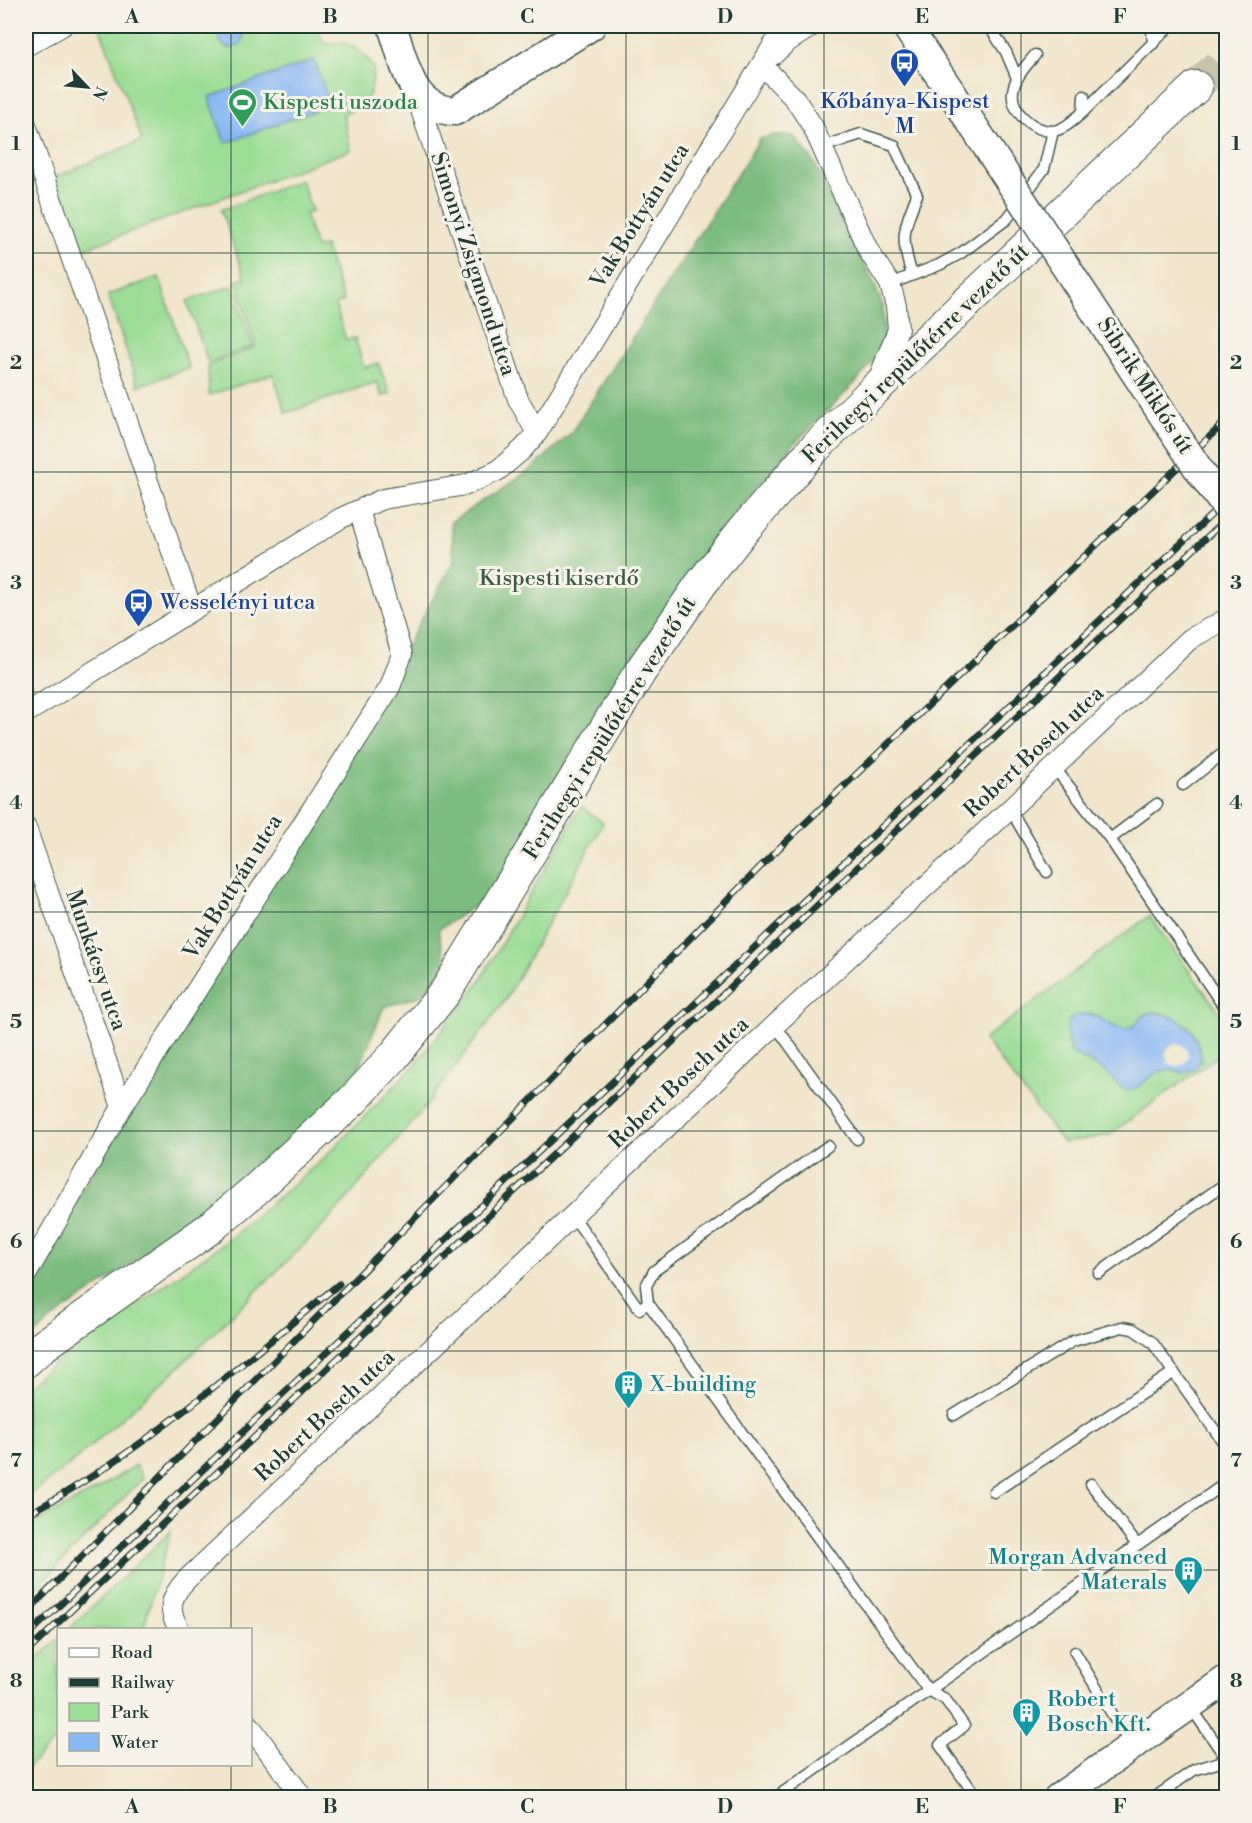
<svg xmlns="http://www.w3.org/2000/svg" width="1252" height="1823" viewBox="0 0 1252 1823" font-family="'Libre Bodoni',serif">
<rect width="100%" height="100%" fill="#f7f3e8"/>
<filter id="ink" filterUnits="userSpaceOnUse"><feTurbulence type="fractalNoise" baseFrequency=".0167" numOctaves="2"/><feDisplacementMap in="SourceGraphic" scale="12" xChannelSelector="R" yChannelSelector="G"/><feConvolveMatrix kernelMatrix="1 2 1 2 8 2 1 2 1" color-interpolation-filters="sRGB"/></filter>
<filter id="wash" filterUnits="userSpaceOnUse"><feTurbulence type="fractalNoise" baseFrequency=".008" numOctaves="4" result="noise"/><feDisplacementMap in="SourceGraphic" scale="24" xChannelSelector="R" yChannelSelector="G"/><feGaussianBlur stdDeviation="1.35" result="paint"/><feColorMatrix in="noise" values="0 0 0 0 0 0 0 0 0 0 0 0 0 0 0 0 0 1.4 0 .05"/><feComposite in="paint" operator="in"/></filter>
<g filter="url(#wash)">
<rect width="100%" height="100%" fill="#f1e5cb"/>
<path fill="#9bdd95" stroke="#5d8d64" stroke-width="1.5" d="M99 26H315L325 44C349 37 360 50 374 67 372 94 370 105 343 114L351 150 76 252 49 180 142 140Z
M301 180 312 211 305 214 316 248 325 246 344 301 335 304 346 340 355 338 364 368 378 363 390 394 382 396 377 382 286 413 273 374 209 395 208 365 256 347 236 281 245 278 221 210Z
M159 277 189 368 138 386 108 295Z
M232 286 253 346 208 362 187 301Z
M581 806 603 823 506 999 426 1106 328 1221 176 1370 76 1459 26 1498V1386L56 1362 227 1241 323 1159 414 1066 477 986Z
M1149 916 1226 1021V1050L1109 1135 1063 1143 984 1039Z
M136 1465 143 1478 26 1599V1527L98 1489Z
M171 1531 143 1629H69Z
M58 1639V1738L26 1769V1671Z"/>
<path fill="#7cbc7e" stroke="#4e7c59" stroke-width="1.5" d="M775 135 794 136 812 159 873 281 883 306 884 341 873 361 857 381 796 442 734 514 604 697 488 897 438 930 446 965 423 995 384 1007 357 1073 320 1112 214 1205 51 1320 26 1343V1283L402 654 454 561 451 522 534 467 571 433 760 139Z"/>
<path fill="#88b8f4" stroke="#547a94" stroke-width="1.5" d="M219 36a12 12 0 1 1 24 0a12 12 0 1 1-24 0Z
M314 60 330 105 225 143 209 97Z
M1152 1012C1182 1015 1199 1030 1201 1060L1194 1069 1183 1073 1171 1070 1159 1071 1133 1090 1127 1091 1119 1086 1105 1071 1071 1052C1067 1041 1065 1032 1068 1021 1095 999 1108 1034 1129 1028 1134 1027 1137 1022 1140 1019 1143 1015 1148 1014 1152 1012Z"/>
<path fill="#f1e5cb" d="M1166 1055a11 11 0 1 1 22 0a11 11 0 1 1-22 0Z"/>
</g>
<g filter="url(#ink)">
<g fill="none" stroke-linecap="round" stroke-linejoin="round">
<path stroke="#c7c3ad" stroke-width="32" stroke-dasharray="32 16" stroke-linecap="butt" d="M1196 87 1226 57"/>
<defs>
<path id="lane" d="M989 26 1006 52 1017 78
M1152 29 1153 44
M1035 55C1026 66 1015 77 1013 91 1010 111 1032 130 1051 131 1063 131 1075 119 1083 112L1170 26
M1083 112 1084 96
M822 147 861 134 894 145 917 195C903 230 900 238 912 275
M890 284 939 265 961 253 1007 219 1044 169 1053 131
M1054 767 1110 839 1226 1010
M1183 785 1226 751
M1010 809 1047 872
M1110 839 1157 804
M775 1025 857 1139
M828 1146 654 1271 646 1286 648 1303 928 1690 945 1699 964 1726 940 1745 977 1798
M573 1216 639 1309 648 1303
M1099 1273 1226 1183
M954 1415 1073 1341 1122 1327 1133 1329 1152 1342 1226 1446
M1091 1484 1137 1545
M994 1492 1174 1372
M1075 1652 1130 1744
M1190 1706 1226 1758
M775 1798 1226 1483
M1154 1798 1194 1770 1226 1760"/>
<path id="street" d="M26 46 62 26
M773 55 787 42 812 26
M762 65 795 99 813 127 868 250 890 284 896 306 898 329 879 378
M415 92 518 399 537 433
M26 125 192 610
M26 713 341 518 383 499 466 485 497 471 522 450 537 433 785 26
M26 828 122 1107
M26 1275 122 1107 390 687 402 654 359 510
M180 1630C166 1610 171 1596 186 1580L775 1025 1010 809 1190 639 1226 619
M250 1726 303 1798"/>
<path id="secondary" d="M392 26C405 61 409 110 455 111L591 26
M906 26 953 95
M1058 1798 1226 1680"/>
<path id="primary" d="M26 1361 43 1346 210 1228 255 1190 353 1100 393 1057 446 991 640 672 701 584 741 533 812 451 874 390 1196 87"/>
</defs>
<use href="#lane" stroke="#3e564b" stroke-width="13"/>
<use href="#street" stroke="#3e564b" stroke-width="22"/>
<use href="#secondary" stroke="#3e564b" stroke-width="31"/>
<use href="#primary" stroke="#3e564b" stroke-width="34"/>
<use href="#lane" stroke="#fff" stroke-width="10"/>
<use href="#street" stroke="#fff" stroke-width="20"/>
<use href="#secondary" stroke="#fff" stroke-width="28"/>
<use href="#primary" stroke="#fff" stroke-width="32"/>
<defs>
<path id="rail" d="M26 1515C141 1454 239 1366 339 1284
M26 1613 774 853 1226 421
M26 1637 1226 501
M26 1653 1226 519"/>
</defs>
<use href="#rail" stroke="#1f3d34" stroke-width="7"/>
<use href="#rail" stroke="#f7f3e8" stroke-width="4.5" stroke-dasharray="14" stroke-linecap="butt"/>
<defs>
<path id="secondary-bridge" d="M953 95 1199 470 1226 507"/>
</defs>
<use href="#secondary-bridge" stroke="#3e564b" stroke-width="31" stroke-linecap="butt"/>
<use href="#secondary-bridge" stroke="#fff" stroke-width="28"/>
</g>
</g>
<path fill="none" stroke="#1f3d34" stroke-width="1.5" stroke-opacity="0.55" d="M231 26V1630M428 26V1798M626 26V1798M824 26V1798M1021 26V1798M26 253H1226M26 472H1226M26 692H1226M26 912H1226M26 1131H1226M26 1351H1226M26 1570H1226M231 1764V1798"/>
<defs>
<symbol id="bus-pin" viewBox="-11 -11 22 30"><path d="M0 17L-7.5 6A9.5 9.5 0 1 1 7.5 6Z" fill="#1a4fb4" stroke="#f7f3e8"/><path d="M-5-6H5V4H4V6H2V4H-2V6H-4V4H-5ZM-3.5-4V0h7V-4ZM-3.5 1.2v1.5H-2V1.2ZM2 1.2v1.5H3.5V1.2Z" fill="#fff"/></symbol>
<symbol id="stadium-pin" viewBox="-11 -11 22 30"><path d="M0 17L-7.5 6A9.5 9.5 0 1 1 7.5 6Z" fill="#2e9e5b" stroke="#f7f3e8"/><path d="M0-5a6.5 5 0 1 0 0 10a6.5 5 0 1 0 0-10ZM-3.5-1.8h7v3.6h-7Z" fill="#fff"/></symbol>
<symbol id="building-pin" viewBox="-11 -11 22 30"><path d="M0 17L-7.5 6A9.5 9.5 0 1 1 7.5 6Z" fill="#0f9aa8" stroke="#f7f3e8"/><path d="M-4-6H4V6H1V3H-1V6H-4ZM-2.5-4.3h1.7v1.8h-1.7ZM.8-4.3h1.7v1.8H.8ZM-2.5-1h1.7V.8h-1.7ZM.8-1h1.7V.8H.8Z" fill="#fff"/></symbol>
</defs>
<g fill-rule="evenodd">
<use href="#bus-pin" x="888" y="46" width="33" height="45"/>
<use href="#stadium-pin" x="226" y="86" width="33" height="45"/>
<use href="#bus-pin" x="122" y="586" width="33" height="45"/>
<use href="#building-pin" x="612" y="1368" width="33" height="45"/>
<use href="#building-pin" x="1172" y="1554" width="33" height="45"/>
<use href="#building-pin" x="1010" y="1696" width="33" height="45"/>
</g>
<g text-anchor="middle" dominant-baseline="central" stroke-width="6" stroke-linejoin="round" paint-order="stroke">
<g font-size="22" fill="#164399" stroke="#f7f3e8">
<text x="905" y="101">Kőbánya-Kispest<tspan x="905" dy="25">M</tspan></text>
<text x="160" y="602" text-anchor="start">Wesselényi utca</text>
</g>
<g font-size="22" fill="#27864d" stroke="#f7f3e8" text-anchor="start">
<text x="263" y="102">Kispesti uszoda</text>
</g>
<g font-size="22" fill="#1f3d34" stroke="#f7f3e8">
<text transform="translate(640 216) rotate(-58)">Vak Bottyán utca</text>
<text transform="translate(473 264) rotate(72)">Simonyi Zsigmond utca</text>
<text transform="translate(916 354) rotate(-44)">Ferihegyi repülőtérre vezető út</text>
<text transform="translate(1145 386) rotate(57)">Sibrik Miklós út</text>
<text transform="translate(610 728) rotate(-58)">Ferihegyi repülőtérre vezető út</text>
<text transform="translate(1034 752) rotate(-43)">Robert Bosch utca</text>
<text transform="translate(233 887) rotate(-58)">Vak Bottyán utca</text>
<text transform="translate(96 960) rotate(71)">Munkácsy utca</text>
<text transform="translate(679 1083) rotate(-43)">Robert Bosch utca</text>
<text transform="translate(325 1416) rotate(-43)">Robert Bosch utca</text>
</g>
<g font-size="22" fill="#385d47" stroke="#f7f3e8">
<text x="559" y="578">Kispesti kiserdő</text>
</g>
<g font-size="22" fill="#0d838f" stroke="#f7f3e8" text-anchor="start">
<text x="650" y="1384">X-building</text>
<text x="1167" y="1557" text-anchor="end">Morgan Advanced<tspan x="1167" dy="25">Materals</tspan></text>
<text x="1047" y="1699">Robert<tspan x="1047" dy="25">Bosch Kft.</tspan></text>
</g>
</g>
<rect width="1252" height="1823" fill="none" stroke="#f7f3e8" stroke-width="66"/>
<rect x="57" y="1628" width="195" height="138" fill="#f7f3e8" stroke="#a1aaa0" stroke-width="1.5"/>
<rect x="69" y="1648" width="30" height="9" fill="#ffffff" stroke="#a1aaa0" stroke-width="1.5"/>
<text x="111" y="1658" font-size="18" fill="#1f3d34">Road</text>
<rect x="69" y="1678" width="30" height="9" fill="#1f3d34" stroke="#a1aaa0" stroke-width="1.5"/>
<text x="111" y="1688" font-size="18" fill="#1f3d34">Railway</text>
<rect x="69" y="1703" width="30" height="18" fill="#9bdd95" stroke="#a1aaa0" stroke-width="1.5"/>
<text x="111" y="1718" font-size="18" fill="#1f3d34">Park</text>
<rect x="69" y="1733" width="30" height="18" fill="#88b8f4" stroke="#a1aaa0" stroke-width="1.5"/>
<text x="111" y="1748" font-size="18" fill="#1f3d34">Water</text>
<g transform="translate(87 87) rotate(116)" stroke="#f7f3e8" stroke-width="4.5" paint-order="stroke">
<path d="M0-4.5L10 22L0 15L-10 22Z" fill="#1f3d34"/>
<text y="-9" font-size="16" font-weight="bold" text-anchor="middle" fill="#1f3d34">N</text>
</g>
<rect x="33" y="33" width="1186" height="1757" fill="none" stroke="#1f3d34" stroke-width="2"/>
<g font-size="20" text-anchor="middle" font-weight="bold" fill="#1f3d34">
<text x="132" y="23">A</text>
<text x="330" y="23">B</text>
<text x="527" y="23">C</text>
<text x="725" y="23">D</text>
<text x="922" y="23">E</text>
<text x="1120" y="23">F</text>
<text x="16" y="150">1</text>
<text x="1236" y="150">1</text>
<text x="16" y="369">2</text>
<text x="1236" y="369">2</text>
<text x="16" y="589">3</text>
<text x="1236" y="589">3</text>
<text x="16" y="809">4</text>
<text x="1236" y="809">4</text>
<text x="16" y="1028">5</text>
<text x="1236" y="1028">5</text>
<text x="16" y="1248">6</text>
<text x="1236" y="1248">6</text>
<text x="16" y="1467">7</text>
<text x="1236" y="1467">7</text>
<text x="16" y="1687">8</text>
<text x="1236" y="1687">8</text>
<text x="132" y="1813">A</text>
<text x="330" y="1813">B</text>
<text x="527" y="1813">C</text>
<text x="725" y="1813">D</text>
<text x="922" y="1813">E</text>
<text x="1120" y="1813">F</text>
</g>
</svg>
